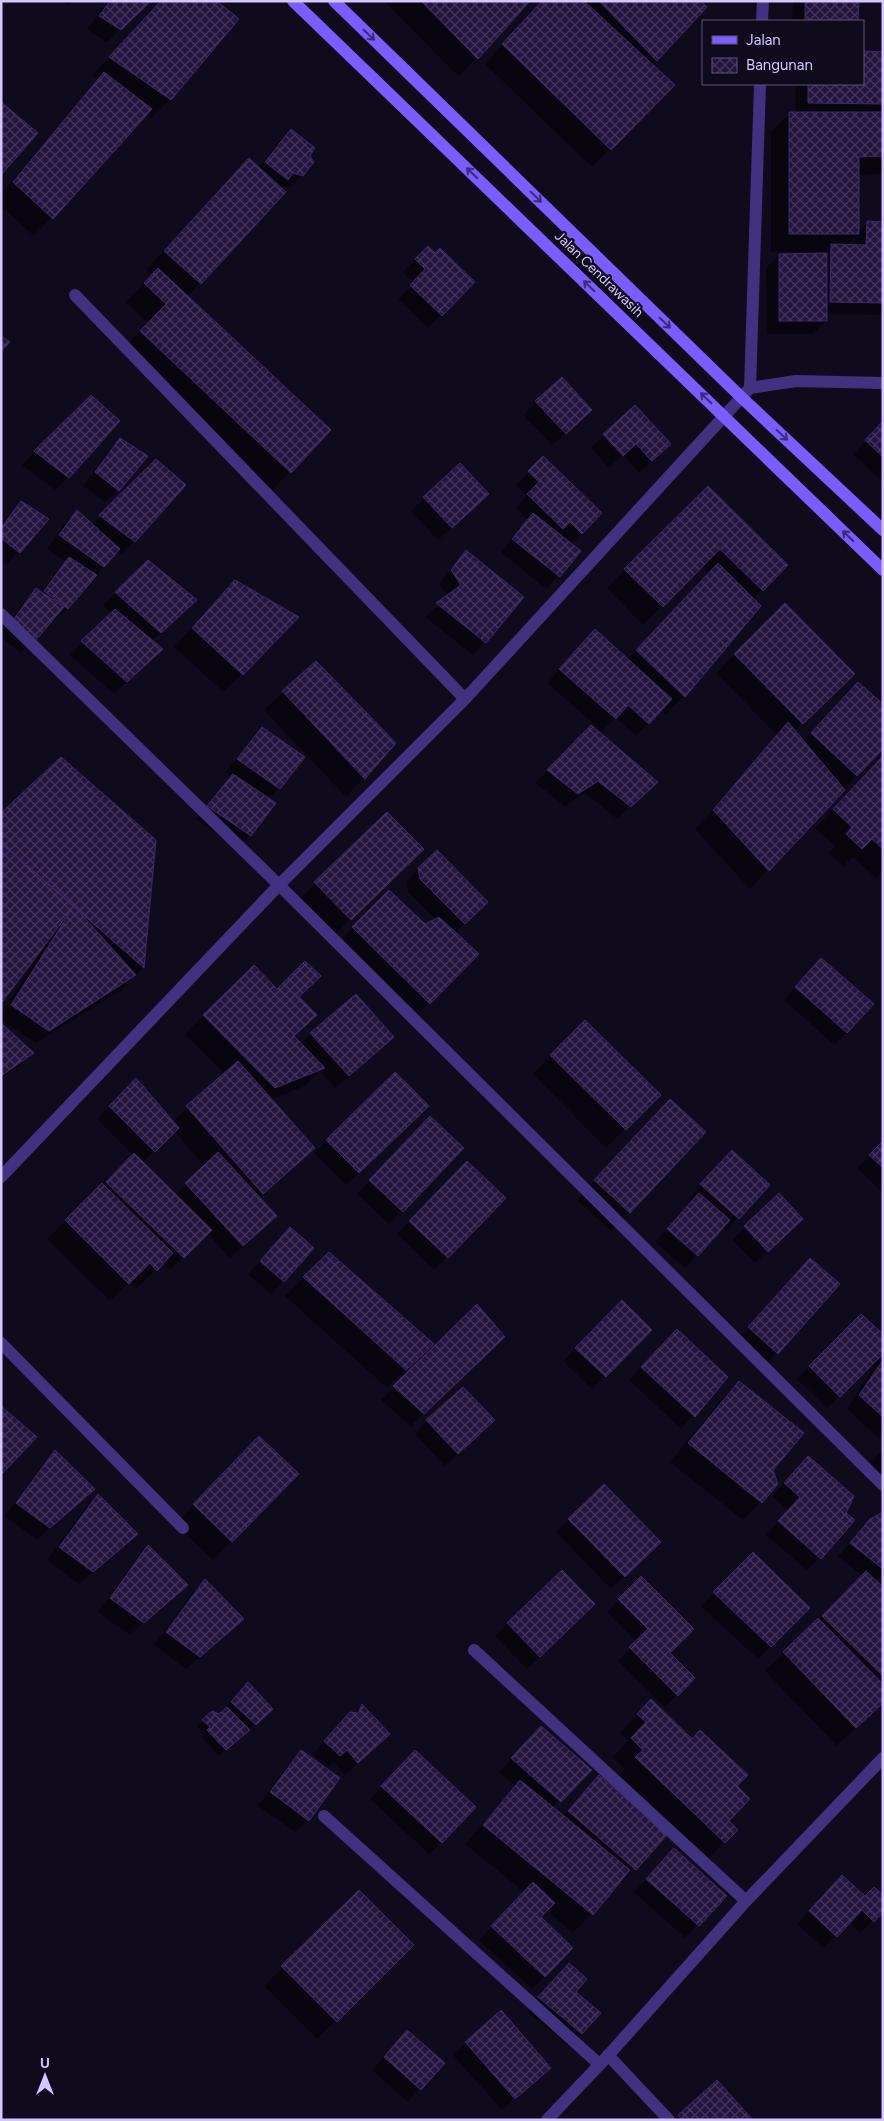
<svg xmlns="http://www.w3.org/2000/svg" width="884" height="2121" viewBox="0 0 884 2121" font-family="Figtree,sans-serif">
<defs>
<pattern id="building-cross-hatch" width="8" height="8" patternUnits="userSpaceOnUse" patternTransform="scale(1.25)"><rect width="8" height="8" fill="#24153f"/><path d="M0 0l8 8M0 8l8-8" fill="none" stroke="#43365c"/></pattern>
</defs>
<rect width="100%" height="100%" fill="#100a1d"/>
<path fill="#0007" fill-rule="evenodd" d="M63 1H73L68 6Z
M108 1H150L107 42 87 29Z
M161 1 170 99 152 118 146 114 34 236 1 206V194L98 80 92 76Z
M384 1H528L459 77Z
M542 1 584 3 586 1H699L651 65 674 85 592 167 485 64Z
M793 1H857V21H792Z
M863 53H883V172L881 174 858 175V232L867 223H883V315L826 314V321L813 334H767L766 268 779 255H822L825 252H771V132L789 114H795L796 84H863ZM855 237 854 246H846Z
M291 131 308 156 302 175 289 188 281 185 279 187 284 192 187 297 290 472 272 490 122 350 148 323 126 302 152 275 146 270 230 179 258 169 278 143Z
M428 247 473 282 428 328 398 299 414 283 403 272Z
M91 397 68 477 56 490 22 465Z
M536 402 578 422 552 445 523 415Z
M635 407 657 456 639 473 623 455 609 468 591 448Z
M883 423V482L853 454Z
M120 440 118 490 105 502 83 486 108 452Z
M543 458 581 533 570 545 579 552 546 589 501 552 528 520 516 508 527 496 516 485Z
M156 461 184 485 134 541 121 554 117 551 67 609 54 621 52 619 21 653 1 637V634L23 603 36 590 41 593 66 562 47 549 64 524 77 512 92 525Z
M460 465 474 507 438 540 411 511Z
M708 487 786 565 753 599 684 696 666 714 661 710 636 736 616 718 602 731 547 683 582 644 627 660 709 574 701 567 643 625 607 588Z
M21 502 47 519 6 565 1 561V525Z
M466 552 485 642 473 655 425 617 448 596 439 584Z
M149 561 182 613 152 641 148 662 114 694 70 655 112 613 103 605Z
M235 581 242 674 223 692 174 647Z
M785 605 853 674 794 732 803 742 845 696 883 747 750 889 695 829 777 735 716 673Z
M316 663 395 743 346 797 264 710Z
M591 727 656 783 617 819 585 793 565 806 535 783Z
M262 728 279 788 268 799 274 804 250 835 237 848 196 819 232 777 225 772Z
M883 757V871L876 878 853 857 843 866 829 853 835 846 815 828Z
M1 814 154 841 143 968 120 991 36 1043 1 1020V1015L40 952 39 951 1 1001Z
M387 814 403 868 332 937 297 902Z
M419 868 486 902 455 933 477 954 410 1022 334 947 389 891 425 926 436 920 408 892 406 882Z
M809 972 847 1032 834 1045 784 1000Z
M277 990 298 997 293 1036 301 1044 311 1034 393 1037 335 1088 320 1071 305 1086 270 1100 313 1148 259 1198 263 1228 230 1258 207 1233 170 1270 163 1263 137 1288 130 1281 110 1301 47 1239 133 1155 97 1119 136 1080 172 1122 225 1074 185 1034 204 1015ZM174 1131 205 1167 175 1195 143 1162Z
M585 1022 659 1095 606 1148 533 1074Z
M1 1025 32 1053 19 1066 1 1078Z
M395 1074 427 1106 346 1185 314 1153Z
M652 1119 629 1212 611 1231 577 1200Z
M417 1131 462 1148 389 1224 357 1194Z
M883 1143V1193L857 1168Z
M719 1164 738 1218 726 1231 722 1227 685 1268 655 1242 693 1201 689 1198Z
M454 1175 447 1257 434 1270 397 1234Z
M779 1195 801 1219 755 1263 732 1240Z
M277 1242 283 1281 271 1294 248 1274Z
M329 1253 414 1362 387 1388 285 1296Z
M798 1272 838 1284 764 1366 736 1341Z
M622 1302 650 1330 592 1389 563 1361Z
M477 1306 491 1349 411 1426 381 1400Z
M861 1315 883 1336V1434L879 1438 847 1409 881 1354 827 1408 797 1379Z
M677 1331 726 1377 681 1429 629 1380Z
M739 1382 772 1470 761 1502 743 1520 670 1462 720 1401Z
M427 1421 480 1433 445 1466 415 1434Z
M883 1449V1479L868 1465Z
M55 1452 93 1489 37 1540 5 1516 43 1465Z
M241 1456 297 1474 213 1560 175 1524Z
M795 1471 820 1558 807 1570 766 1535 789 1511 772 1496Z
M98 1496 136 1534 79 1584 47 1560 85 1508Z
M883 1514V1574L875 1582 883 1589V1712L877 1707 837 1746 765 1671 863 1576 838 1556 871 1520Z
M569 1520 659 1542 611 1589 556 1532Z
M148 1547 187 1585 130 1635 98 1612 136 1560Z
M753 1554 809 1608 758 1659 701 1606Z
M641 1578 668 1653 694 1678 665 1707 618 1661 637 1642 607 1612Z
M205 1581 243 1619 186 1669 154 1645 192 1593Z
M581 1617 527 1669 495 1636 508 1624Z
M242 1690 265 1715 219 1756 202 1737 205 1734 197 1727 212 1713 219 1715Z
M651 1701 735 1786 727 1821 736 1830 706 1861 617 1777 625 1769 613 1757 628 1741 620 1733Z
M361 1706 375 1747 345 1775 334 1762 326 1768 313 1754 350 1713 353 1714Z
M529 1740 590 1770 552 1808 563 1817 599 1777 665 1835 622 1882 620 1880 592 1914 573 1933 546 1910 539 1917 572 1948 532 1989 479 1940 524 1892 465 1844 516 1786 499 1772Z
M301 1752 308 1820 295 1832 258 1806 288 1765Z
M403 1764 442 1842 429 1854 370 1799Z
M661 1863 725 1896 685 1938 634 1892Z
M842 1876 873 1921 860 1933 849 1922 823 1948 797 1924Z
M359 1891 412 1945 317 2039 264 1986Z
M556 1977 599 2013 568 2046 527 2011Z
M407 2032 420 2089 408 2102 372 2070Z
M466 2043 550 2068 502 2110 453 2055Z
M716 2082 752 2120H675Z"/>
<path fill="url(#building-cross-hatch)" stroke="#3f266d" d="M110 1H151L121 30 99 16Z
M161 1H217L239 19 171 100 109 57Z
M421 1H530L478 59Z
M542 1H584L675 85 611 150 502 44Z
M599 1H701L707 7 657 61Z
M805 1H859L858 21H805Z
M863 51 883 52V104L808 103V84H863Z
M104 72 152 109 53 219 13 182Z
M1 102 38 133 1 175Z
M789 112H883V156L859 157V234H789Z
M291 129 315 148 310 156 314 162 303 176 293 173 288 180 265 162Z
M249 158 286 192 201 284 164 251Z
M867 221 883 222V303L830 302 831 244 866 245Z
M428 246 435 253 440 248 475 282 442 316 410 285 425 269 415 259Z
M827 253V321H779V254Z
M158 268 331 430 291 473 140 331 166 304 144 283Z
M1 336 10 342 1 352Z
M562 377 592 410 566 434 535 401Z
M91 395 120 421 69 478 34 451Z
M635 405 671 444 652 461 636 444 623 456 603 434Z
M883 421V457L865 440Z
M120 438 148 456 119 491 95 472Z
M543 456 602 513 582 534 570 522 563 529 527 494 539 482 528 471Z
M156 459 186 485 135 542 99 515Z
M460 463 489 494 452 528 423 497Z
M708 486 788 565 763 591 720 549 663 607 624 569Z
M21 501 49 519 20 553 1 538V528Z
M77 510 120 549 104 567 59 535Z
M533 513 581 551 560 577 512 539Z
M466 550 524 597 486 643 436 603 461 585 451 570Z
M69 557 97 575 68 609 44 591Z
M148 560 197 600 161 633 115 592Z
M718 563 761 606 685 697 636 650Z
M235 580 299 617 243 675 192 628Z
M36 588 64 607 35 641 11 623Z
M785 603 855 674 803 724 734 654Z
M115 609 163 649 127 682 81 641Z
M595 629 672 699 649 724 628 705 616 719 559 669Z
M316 661 396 743 365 779 282 691Z
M858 682 883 704V749L857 776 811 733Z
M788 722 845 790 769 871 713 810Z
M591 725 658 782 631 807 598 781 578 794 547 770Z
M262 727 305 757 280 789 237 759Z
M883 756V849L872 839 862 849 846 834 852 827 833 809Z
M61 757 156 840 144 968 1 843V813Z
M233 774 276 803 251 836 207 806Z
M387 812 424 849 351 920 314 882Z
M1 843 74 906 3 1001 1 999Z
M437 850 488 902 465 924 420 879 418 868Z
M389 890 425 924 439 917 479 954 430 1004 352 927Z
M74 906 136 975 49 1031 11 1005Z
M821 958 874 1004 847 1033 795 987Z
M305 961 321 976 299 997 317 1015 294 1036 325 1068 275 1088 203 1015 254 965 277 989Z
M356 994 394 1037 349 1076 310 1033Z
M585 1020 661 1095 626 1130 550 1055Z
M1 1023 34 1053 1 1076Z
M238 1061 315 1148 263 1194 186 1106Z
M395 1072 429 1106 359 1173 326 1140Z
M136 1078 179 1128 155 1152 109 1106Z
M670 1099 706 1132 630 1213 594 1180Z
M430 1116 464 1148 403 1212 369 1180Z
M883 1141V1168L869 1155Z
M732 1150 770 1185 739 1219 700 1184Z
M218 1152 277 1216 243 1246 185 1183Z
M134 1153 212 1230 184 1258 106 1182Z
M467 1161 506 1198 448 1258 409 1221Z
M102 1183 173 1253 157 1271 150 1263 129 1284 65 1220Z
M699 1193 730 1220 698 1256 667 1229Z
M779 1193 803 1219 768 1252 744 1226Z
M290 1227 314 1248 284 1282 260 1261Z
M329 1252 434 1344 406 1370 303 1277Z
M810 1258 840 1284 778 1354 748 1327Z
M622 1300 652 1330 606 1377 575 1348Z
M477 1304 505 1337 424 1414 393 1386Z
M861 1314 883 1334V1354L840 1397 809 1366Z
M677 1329 728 1377 695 1417 641 1367Z
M883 1360V1417L859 1395Z
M739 1381 804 1433 773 1470 778 1484 762 1503 688 1443Z
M463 1387 495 1420 458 1454 426 1420Z
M1 1406 37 1437 1 1475Z
M259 1436 299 1474 232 1542 193 1504Z
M55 1450 95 1489 50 1528 16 1503Z
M808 1456 854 1496 846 1513 855 1520 821 1559 778 1521 800 1497 784 1483Z
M604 1484 661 1542 625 1577 568 1519Z
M98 1494 138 1534 93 1572 59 1547Z
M883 1512V1569L850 1543 870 1519Z
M148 1545 188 1585 144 1623 110 1598Z
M753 1552 810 1608 771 1647 713 1592Z
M562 1570 595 1604 540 1657 507 1623Z
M866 1571 883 1587V1676L822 1616Z
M641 1576 694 1629 670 1653 695 1678 678 1696 629 1647 648 1629 618 1599Z
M205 1579 244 1619 200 1657 166 1632Z
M818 1618 883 1684V1703L856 1728 783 1652Z
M248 1682 273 1709 256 1725 231 1702Z
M651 1699 692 1739 700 1730 748 1775 737 1786 750 1799 729 1821 738 1830 725 1843 635 1757 643 1750 631 1738 646 1722 637 1714Z
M362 1704 390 1734 358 1763 347 1750 340 1756 324 1741 350 1712 358 1713Z
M227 1707 250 1730 226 1750 207 1730 210 1727 202 1720 212 1711 219 1714Z
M541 1726 592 1770 561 1802 511 1758Z
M301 1750 340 1778 309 1821 270 1792Z
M415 1750 476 1807 442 1843 381 1786Z
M599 1775 667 1835 636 1870 568 1811Z
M520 1780 630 1870 593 1915 483 1825Z
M674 1848 727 1896 699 1926 646 1879Z
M842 1875 865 1896 874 1887 883 1895V1912L874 1922 862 1910 837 1937 809 1911Z
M533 1882 555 1903 541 1917 573 1948 545 1977 491 1926Z
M359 1890 414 1945 337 2022 281 1966Z
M569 1963 587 1979 576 1992 601 2013 582 2034 538 1997Z
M501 2010 551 2068 515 2099 465 2042Z
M407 2030 445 2063 421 2090 384 2057Z
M717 2080 753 2120H682L678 2115Z"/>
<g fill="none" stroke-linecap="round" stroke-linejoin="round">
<path stroke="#41327f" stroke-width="12" d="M762 21 763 1
M75 295 465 699
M750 388 760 84
M1 614 279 885 883 1485
M1 1177 279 885 465 699 750 388 796 381 883 383
M1 1343 183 1528
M474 1650 746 1901
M324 1816 599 2064
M608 2055 669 2120
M547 2120 605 2059 746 1901 883 1758"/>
<path stroke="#7b5dff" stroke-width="12" d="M293 1 883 570
M334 1 741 397 883 530"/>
</g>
<defs><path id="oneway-shaft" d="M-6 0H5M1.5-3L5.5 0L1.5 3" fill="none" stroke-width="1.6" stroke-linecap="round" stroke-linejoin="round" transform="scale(1.25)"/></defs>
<g stroke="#3b2b77">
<use href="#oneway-shaft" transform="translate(369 35) rotate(44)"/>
<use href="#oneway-shaft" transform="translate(472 173) rotate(-136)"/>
<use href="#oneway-shaft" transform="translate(536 197) rotate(44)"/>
<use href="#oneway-shaft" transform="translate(589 286) rotate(-136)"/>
<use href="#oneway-shaft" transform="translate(665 323) rotate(44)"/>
<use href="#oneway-shaft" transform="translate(706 398) rotate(-136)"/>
<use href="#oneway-shaft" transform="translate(782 435) rotate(43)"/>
<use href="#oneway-shaft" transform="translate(848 536) rotate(-136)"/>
</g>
<g text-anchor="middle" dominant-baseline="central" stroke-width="4.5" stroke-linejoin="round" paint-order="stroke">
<g font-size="14" fill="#d6c6ff" stroke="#100a1d">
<text transform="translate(599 274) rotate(44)">Jalan Cendrawasih</text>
</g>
</g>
<rect width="884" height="2121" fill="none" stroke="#d6c6ff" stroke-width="5"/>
<rect x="702" y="20" width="162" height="65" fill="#100a1d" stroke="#5f5577"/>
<rect x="712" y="36" width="25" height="8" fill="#7b5dff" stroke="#5f5577"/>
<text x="746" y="45" font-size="15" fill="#d6c6ff">Jalan</text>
<rect x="712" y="58" width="25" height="15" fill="url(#building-cross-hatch)" stroke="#5f5577"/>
<text x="746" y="70" font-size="15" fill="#d6c6ff">Bangunan</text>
<g transform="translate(45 2076)" stroke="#100a1d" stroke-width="4" paint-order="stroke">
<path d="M0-4L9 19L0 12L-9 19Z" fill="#d6c6ff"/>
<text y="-8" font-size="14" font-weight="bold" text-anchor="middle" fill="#d6c6ff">U</text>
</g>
</svg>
